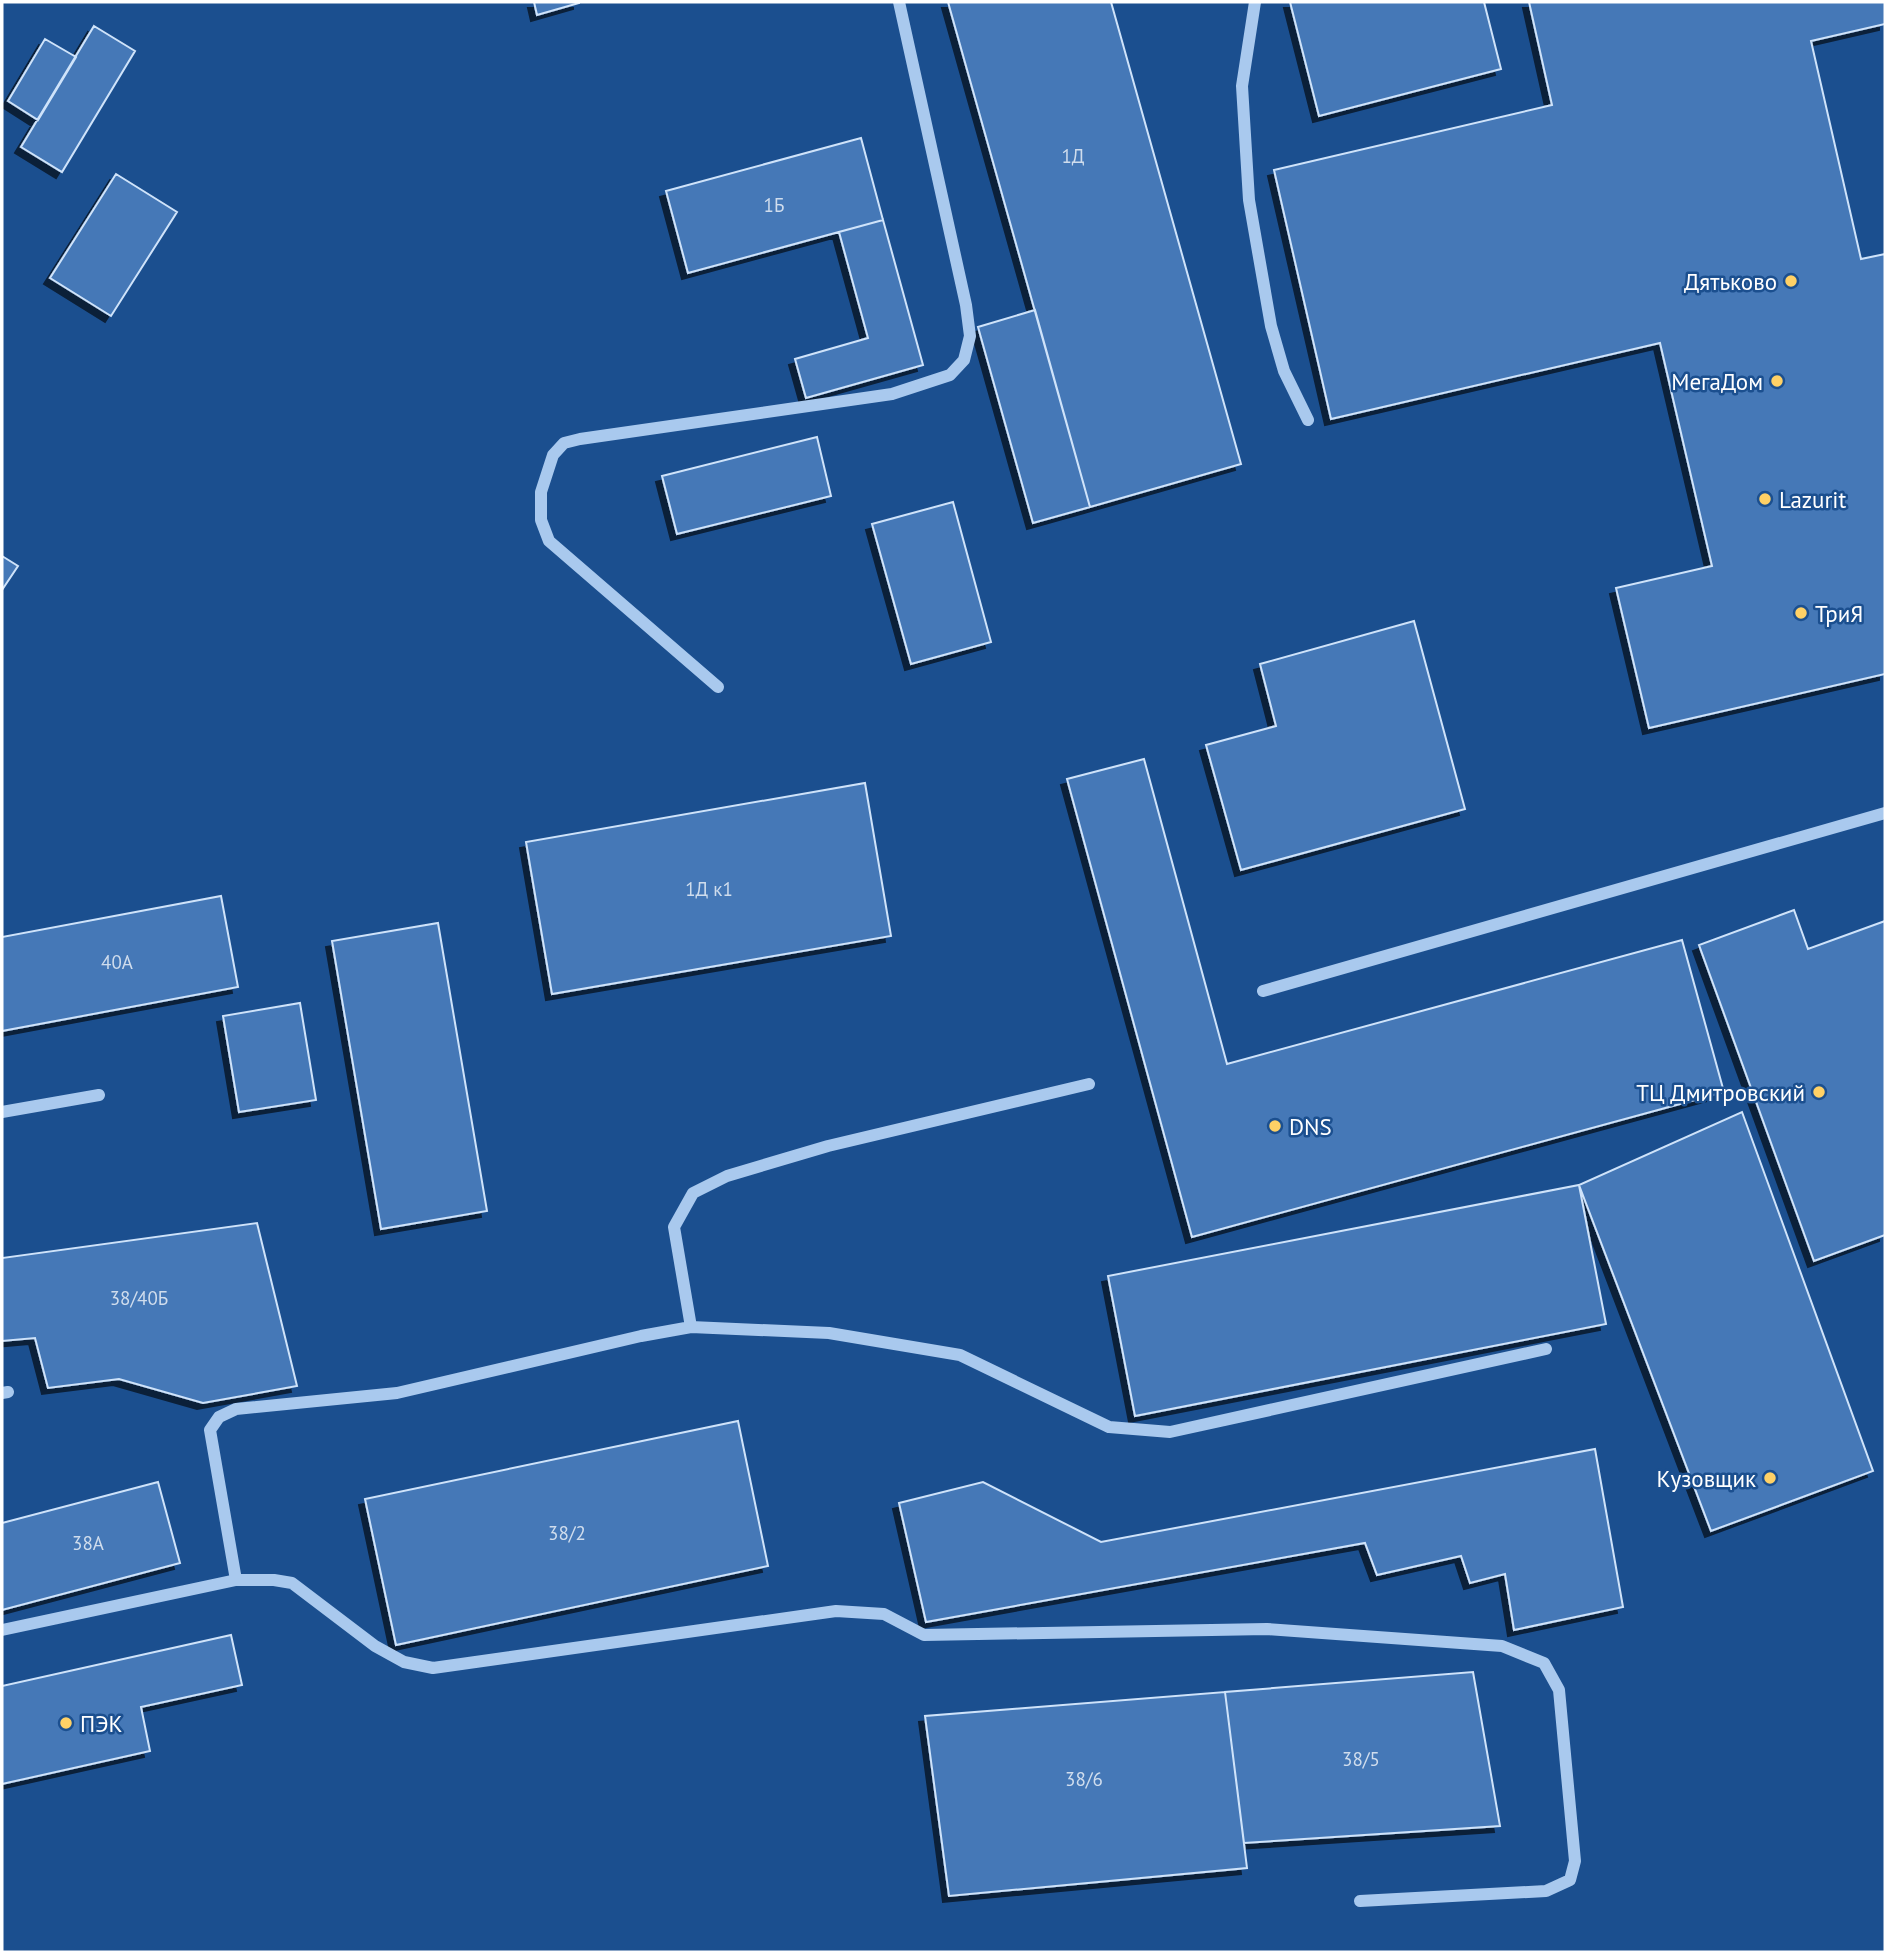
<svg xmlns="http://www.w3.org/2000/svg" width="1887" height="1954" viewBox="0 0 1887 1954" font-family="'PT Sans',sans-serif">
<defs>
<filter id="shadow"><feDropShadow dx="-6" dy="6" stdDeviation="0" flood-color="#0009"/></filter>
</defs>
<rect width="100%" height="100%" fill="#1b4f8f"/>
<path fill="#4478b7" stroke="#cfe3fa" stroke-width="2" filter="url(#shadow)" d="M534 2H579V3L537 15Z
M948 2H1111L1241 464 1090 507Z
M1290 2H1484L1501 69 1319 116Z
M1529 2H1885V24L1811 41 1861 259 1885 254V674L1649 728 1616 588 1712 566 1660 343 1331 419 1274 170 1552 105Z
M94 26 135 51 62 172 21 147Z
M45 39 76 57 38 120 8 101Z
M861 138 883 220 688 273 666 191Z
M116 174 177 212 111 316 50 278Z
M883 220 923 365 806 398 795 359 868 338 839 232Z
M1035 310 1090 507 1033 523 978 327Z
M817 437 831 496 677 534 662 476Z
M953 502 991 642 911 664 872 524Z
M2 556 18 566 2 590Z
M1414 621 1465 809 1241 870 1206 745 1276 726 1260 664Z
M1144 759 1227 1064 1682 940 1724 1092 1192 1237 1067 779Z
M865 783 891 936 552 994 526 842Z
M221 896 238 987 2 1031V937Z
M1794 910 1808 949 1885 921V1235L1814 1261 1699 945Z
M438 923 487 1211 381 1229 332 941Z
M300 1003 316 1100 239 1112 223 1016Z
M1742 1112 1873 1471 1711 1531 1579 1185Z
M1579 1185 1606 1324 1135 1416 1108 1276Z
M257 1223 297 1386 203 1403 119 1379 48 1388 35 1338 2 1341V1258Z
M738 1421 768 1566 396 1645 365 1499Z
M1595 1449 1623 1607 1514 1630 1505 1574 1470 1583 1461 1556 1377 1575 1365 1543 926 1622 899 1503 983 1482 1101 1542Z
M158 1482 180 1563 2 1610V1523Z
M231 1635 242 1685 141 1707 150 1751 2 1784V1686Z
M1473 1672 1500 1826 1244 1843 1225 1692Z
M1225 1692 1247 1868 949 1896 925 1716Z"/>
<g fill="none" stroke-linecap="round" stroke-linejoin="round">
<path stroke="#a9c9ee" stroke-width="12" d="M1255 2 1242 86 1249 200 1271 326 1284 371 1308 420
M718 687 549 541 541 520V492L553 455 564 443 580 439 892 394 950 375 964 360 970 336 966 305 899 2
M1263 991 1885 813
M2 1112 99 1095
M691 1327 674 1227 693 1193 727 1176 828 1146 1089 1084
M2 1393 8 1392
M236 1580 210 1430 219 1417 236 1409 397 1393 641 1336 691 1327 829 1333 960 1355 1109 1427 1170 1432 1546 1349
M2 1630 236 1580H274L292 1583 375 1646 404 1662 433 1668 836 1611 884 1614 924 1635 1267 1629 1502 1646 1544 1663 1559 1690 1575 1861 1570 1880 1546 1891 1360 1901"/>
</g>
<g fill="#ffd166" stroke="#1b4f8f" stroke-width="2.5">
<circle cx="1791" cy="281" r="7"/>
<circle cx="1777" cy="381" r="7"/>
<circle cx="1765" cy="499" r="7"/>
<circle cx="1801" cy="613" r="7"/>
<circle cx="1819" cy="1092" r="7"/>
<circle cx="1275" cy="1126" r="7"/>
<circle cx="1770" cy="1478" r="7"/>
<circle cx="66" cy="1723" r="7"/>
</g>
<g text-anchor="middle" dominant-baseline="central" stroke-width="5" stroke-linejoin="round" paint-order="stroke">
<g font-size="19" fill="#d0dded">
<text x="1073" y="156">1Д</text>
<text x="774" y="205">1Б</text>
<text x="709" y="889">1Д к1</text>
<text x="117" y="962">40А</text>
<text x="139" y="1298">38/40Б</text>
<text x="567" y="1533">38/2</text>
<text x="88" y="1543">38А</text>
<text x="1361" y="1759">38/5</text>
<text x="1084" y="1779">38/6</text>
</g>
<g font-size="23" fill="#fff" stroke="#1b4f8f" text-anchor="end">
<text x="1777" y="281">Дятьково</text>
<text x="1763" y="381">МегаДом</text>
<text x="1779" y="499" text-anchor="start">Lazurit</text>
<text x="1815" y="613" text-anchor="start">ТриЯ</text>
<text x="1805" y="1092">ТЦ Дмитровский</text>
<text x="1289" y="1126" text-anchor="start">DNS</text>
<text x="1756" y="1478">Кузовщик</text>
<text x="80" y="1723" text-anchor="start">ПЭК</text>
</g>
</g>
<rect width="1887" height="1954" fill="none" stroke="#ffffff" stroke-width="7"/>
</svg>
